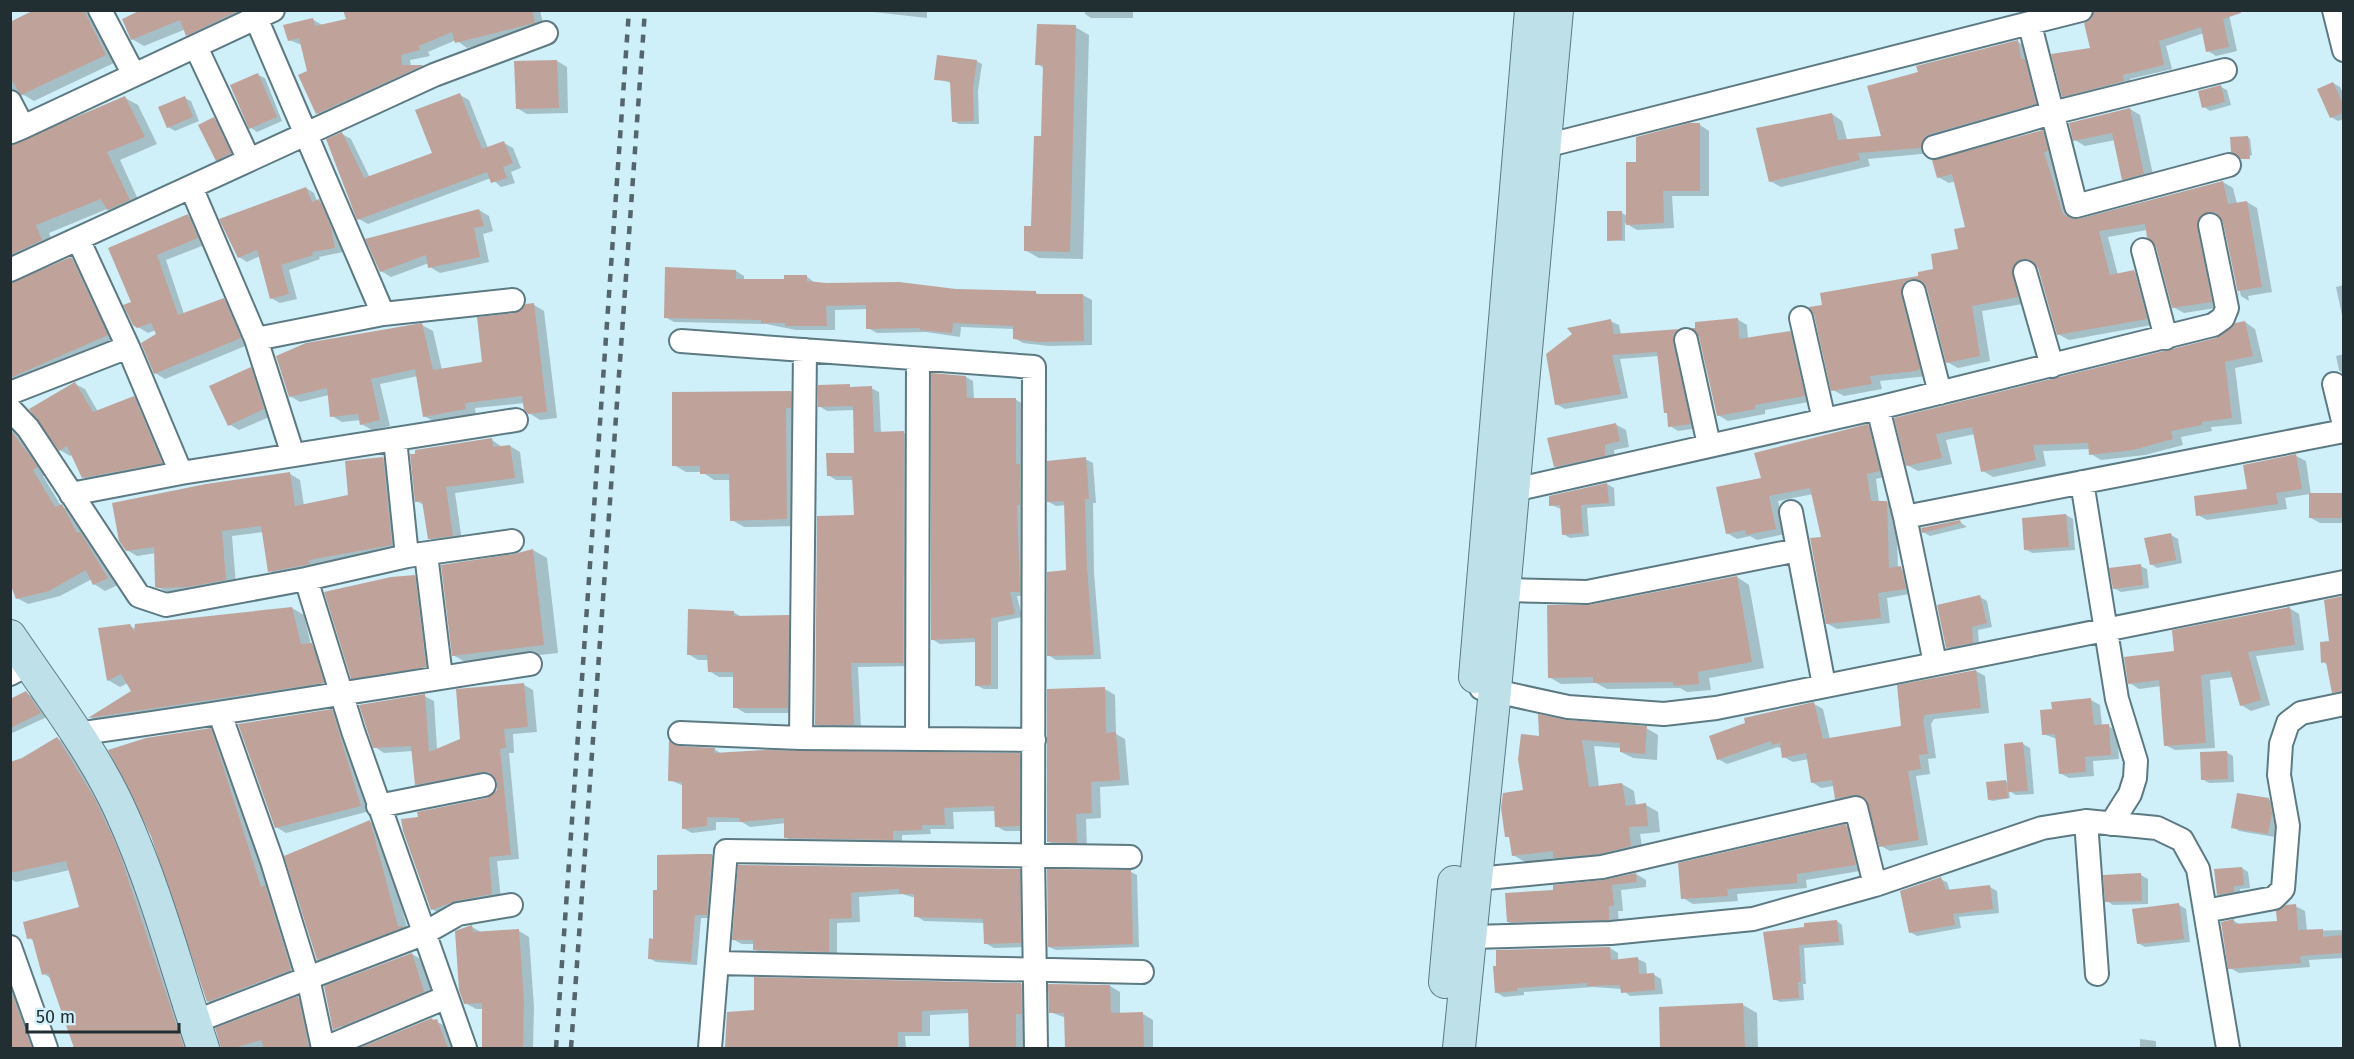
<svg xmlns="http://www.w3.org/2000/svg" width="2354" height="1059" viewBox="0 0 2354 1059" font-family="'Fira Sans',sans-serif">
<rect width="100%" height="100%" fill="#cfeff9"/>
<path fill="#0003" d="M37 10H92L116 62 34 101 24 95 16 96 10 101V23Z
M145 10H266L200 42 188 35 186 29 144 46 132 39Z
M345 10H540L544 28 467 48 456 40 428 52 430 56 410 60 411 67 424 66 432 71 328 119 317 113 302 45 289 40 312 19 324 26 347 20Z
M856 10H927V18Z
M1085 10H1133V18H1091L1085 14Z
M2228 10 2237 51 2216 56 2208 51 2204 33 2166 46 2172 69 2130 79 2132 85 2072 100 2063 96 2092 49Z
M1075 27 1089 35 1083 259 1039 258 1025 250 1033 228 1042 138 1044 68 1037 64Z
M2018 42 2028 48 2046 109 1932 153 1868 159 1870 166 1781 187 1770 181 1832 114 1842 121 1847 140 1883 137 1920 73Z
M557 61 567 67 568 113 527 114 517 108Z
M976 61 982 64 978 91 979 124H959L953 121 952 83 936 79Z
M258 75 265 78 282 121 257 132 251 128Z
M2333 83 2340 87 2344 95V119L2338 121 2331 117Z
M2221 87 2227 90 2231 105 2210 111 2204 107Z
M460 95 469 100 488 148 504 143 513 148 521 168 511 172 515 183 501 187 491 178 368 224 359 219 342 134 351 139 370 178 434 154Z
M125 98 138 105 157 144 120 160 142 208 122 217 107 209 49 233 53 243 10 260V146Z
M184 98 191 101 199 121 175 131 168 127Z
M2130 109 2140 115 2154 179 2134 185 2123 179 2115 140 2085 146 2075 140Z
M214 119 221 123 237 157 223 163 217 160Z
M1700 125 1709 131V196H1672L1674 228 1637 230 1625 223V241L1608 240 1622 213 1627 216 1637 164Z
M2042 131 2053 137 2054 157 2073 220 2223 182 2233 188 2237 204 2247 202 2257 208 2272 292 2248 296 2249 301 2241 296 2222 218 2212 220 2222 307 2184 313 2173 307 2157 246 2147 230 2108 237 2118 275 2134 272 2145 278 2157 324 2069 340 2058 334 2039 267 2033 264 2028 303 1982 311 1990 361 1958 368 1947 362 1927 285 1923 284 1915 289 1928 376 1880 381 1882 389 1844 396 1833 390 1822 294 1920 277 1935 270 1959 251 1967 229 1956 181 1949 183 1938 177Z
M2248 137 2250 139 2252 155 2244 158Z
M306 188 314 193 317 201 327 205 339 233 343 252 319 257 320 259 289 270 297 299 280 303 271 298 260 256 247 262 239 257Z
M479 210 489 216 493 231 483 234 489 262 440 273 430 267 429 263 391 277 381 271Z
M188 216 197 221 207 244 166 260 184 314 223 299 233 305 250 344 165 379 155 373 158 334 156 330 148 333 138 327 133 302 110 249Z
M71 258 81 264 116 341 10 389V283Z
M736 271 744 276V281L785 280 806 276 815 283 1036 293 1041 296 1083 295 1092 300V345L1049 346 1023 343 1015 338V329L961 327 960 337 926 332 877 333 868 328V309L835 310V330H796L766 324 674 322 665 317Z
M2344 285V324L2336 287Z
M534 305 544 311 557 418 540 420 529 413 525 403 475 408 476 415 435 422 424 416 418 376 380 384 390 426 372 430 361 424V420L342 422 332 416 329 395 300 402 290 396 422 325 433 331 442 370 484 363 516 315Z
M1737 319 1747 325 1748 339 1790 332 1800 338 1814 401 1765 410V414L1728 421 1718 415Z
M1610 321 1619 325 1621 335 1678 330 1686 335 1698 428 1678 431 1670 426 1668 414 1665 412 1659 356 1620 359 1628 398 1565 409 1556 404Z
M2245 322 2255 329 2263 362 2235 368 2242 424 2211 427 2212 431 2181 437 2183 445 2145 455 2101 460 2091 454 2090 449 2043 451 2046 466 1993 477 1983 471 1975 434 1946 440 1952 464 1918 471 1907 465 1896 419 2217 339Z
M2344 354V375L2339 370 2336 356Z
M251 369 261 375 274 415 239 430 229 424Z
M966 377 973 381 974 400 1015 399 1023 404 1027 596H1017L1022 617 998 622V689H984L976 685V642L940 644 932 639Z
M75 384 85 389 98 412 134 397 143 403 171 468 93 483 83 477 73 454 70 456 60 450Z
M820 386 871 388 879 392 881 433H904L912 437 910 666 858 667 861 729 824 728 816 724 856 516 854 480H836L828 475 856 454 855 410 827 411 819 406Z
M791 392 803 400 799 526 744 527 732 520 731 480H714L702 472H686L674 465Z
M1615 424 1626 430 1629 447 1614 450 1615 461 1566 472 1555 466Z
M10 425 28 444 48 474 43 476 61 506 73 512 118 585 105 591 94 584 92 579 60 596 28 604 17 598 10 578Z
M1868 426 1877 431 1888 476 1876 479 1879 502H1887L1896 508 1898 568 1910 573 1915 593 1887 598 1890 623 1837 629 1828 624 1822 539 1813 494 1778 501 1785 534 1757 540 1750 536 1737 539 1727 533 1763 479Z
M492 440 502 447 510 446 520 452 524 483 455 493 462 541 439 544 429 538 424 505 416 501Z
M2296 456 2306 461 2311 495 2344 494V523H2320L2311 518 2310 494 2285 498 2287 509 2207 520 2198 515 2249 490Z
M383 458 393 464 402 551 280 577 270 571 263 532 232 536 236 585 198 592 169 593 156 586V553L137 556 127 550 290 474 300 480 304 506 349 497Z
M1085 459 1093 463 1096 503H1093L1094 573 1101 659 1056 660 1048 655 1067 571 1066 505 1056 506 1049 502Z
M1607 484 1614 488 1615 506 1587 508 1589 536 1570 538 1563 534 1561 509 1551 505Z
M2066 515 2073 519 2075 550 2033 553 2026 550Z
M1960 522 1967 527 1930 536 1923 532Z
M2171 535 2178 539 2182 563 2157 568 2151 564Z
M533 550 547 558 558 653 467 663 453 655 514 556Z
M2140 566 2147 569 2149 588 2121 592 2114 588Z
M415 576 423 581 434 671 361 682 352 678Z
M1737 577 1749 585 1764 668 1709 678 1711 690 1687 692 1680 688 1607 689 1596 683 1561 684 1549 677 1590 607Z
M2344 596V688H2340L2328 665 2323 662 2330 642 2326 601Z
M1980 597 1987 601 1992 627 1978 630 1979 646 1954 651 1947 647Z
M292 608 304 615 311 645 323 652 335 689 101 724 91 718 133 692 128 683 120 687 108 680 130 626 135 629Z
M2289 608 2299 614 2304 650 2256 656 2270 705 2251 711 2241 705 2233 677 2210 680 2215 748 2175 750 2165 745 2161 686 2139 689 2130 683 2176 652Z
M733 612 742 617H788L798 623 797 713H745L735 707V677H719L709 671V660H698L688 654Z
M1976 671 1985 676 1989 713 1934 719 1931 724 1936 758 1928 759 1930 774 1916 776 1928 845 1890 851 1881 846 1868 800 1845 803 1836 798 1834 786 1821 788 1812 782 1809 759 1793 762 1784 757 1782 749 1778 747 1727 764 1718 759 1814 704 1823 709 1830 739 1903 727Z
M524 685 533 690 537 732 513 734 514 753H509L519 859 497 861 501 899 441 915 432 909 420 818 488 799 495 796 499 783 492 776 425 789 416 784 413 751 384 753 375 747 424 696 434 701 437 750 461 739Z
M1105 689 1115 695 1116 734 1125 739 1129 785 1100 787 1101 818 1086 819 1087 848 1058 847 1048 841Z
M26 693 33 697 47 717 10 734V700Z
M2091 700 2100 705 2102 726H2108L2117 731 2119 759 2093 761 2094 776 2069 778 2060 773 2057 739 2043 734 2053 710Z
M332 710 342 716 370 811 286 833 276 827Z
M1567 722 1646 728 1658 735 1657 760 1633 758 1621 752V748L1594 746 1599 787 1622 784 1634 791 1636 806 1646 805 1658 812 1660 832 1640 834 1643 853 1566 864 1555 858 1525 862 1513 855 1510 838 1507 836 1524 791 1540 738Z
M210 729 224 737 302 978 222 1009 208 1001Z
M57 738 70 746 107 808 194 1048H75L52 979 44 974 34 941 29 938 81 908 70 870 16 882 10 879V761L11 763 22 760Z
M2023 744 2030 748 2034 794 2016 795 2009 791 2010 798 1992 801 1989 799 2005 781 2009 783Z
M679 748 714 749 722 754 1019 755 1029 760 1028 831H1005L996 826V811L953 812 954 829H930L931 834 902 835V844L795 843 786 837V823L750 827 742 822H716V830L692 833 683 828 684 786 670 780Z
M2226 752 2233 756 2234 782 2209 783 2202 779Z
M2269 800 2276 804 2278 817 2275 837 2239 831 2233 827Z
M370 822 381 828 408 931 329 966 318 959Z
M1846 826 1856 832 1866 870 1806 880 1807 888 1737 894 1738 901 1693 904 1683 898Z
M712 855 718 859 713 918H701L697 965 656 962 649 958 655 940 658 891Z
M740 866 1019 870 1028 875 1029 947 994 948 985 943V923L924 921 916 916V898L902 894 859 897 860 922 837 923V956L763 954 754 949V944H742L734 940Z
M2242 868 2248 872 2250 888 2240 889V895L2225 898 2219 894Z
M1131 872 1137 875 1139 947 1056 950 1049 947Z
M1636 874 1646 880V887L1621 890 1623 911H1618L1619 924 1518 927 1508 922 1554 892Z
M2141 875 2148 879V904L2113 905 2107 901Z
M1940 879 1947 882 1950 891 1990 887 1997 891 1999 913 1959 917 1961 928 1917 936 1910 932Z
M2179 905 2186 909 2190 942 2145 947 2138 943Z
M2295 906 2305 911 2307 931 2344 930V958L2309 960 2310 967 2239 973 2230 968 2234 921 2241 925 2278 922Z
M1837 921 1842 925 1844 945 1804 948 1806 984H1803L1804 1000 1780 1002 1774 999 1806 929Z
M472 927 483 933 519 931 529 937 534 1007 533 1048H484L483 1009H476L465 1003Z
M1610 948 1618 953V961L1638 959 1646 963 1647 975 1653 974 1661 979 1663 994 1630 996 1622 989 1593 987 1524 992V995L1504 997 1496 992 1498 951Z
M412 954 422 960 434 998 352 1032 341 1026Z
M755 979 1021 984 1029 989 1030 1018H1024V1048H971L970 1013 930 1015V1036H905L906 1048H727L728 1013 756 1012Z
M1110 986 1120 992V1014H1143L1153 1020V1048H1066V1018L1050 1012Z
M10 990 18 995 36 1048H10Z
M298 998 311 1005 320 1048H222L217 1029Z
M1743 1005 1757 1013 1758 1048H1662L1660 1009Z
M432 1020 446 1026 455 1048H363Z
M2140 1039 2156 1041V1048H2140Z"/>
<path fill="#bfa39b" d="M34 10H84L106 55 21 95 10 77V22Z
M141 10H240L186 36 180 20 131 40 122 19Z
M343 10H532L535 23 455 43 452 32 419 46 420 50 401 55 402 65H424L316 114 298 75 307 71 299 38 288 41 283 25 313 18 315 26 346 19Z
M2094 10H2241V13L2223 19 2229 47 2206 52 2201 27 2159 41 2164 65 2123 75 2124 81 2062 97 2051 54 2090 48 2084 23 2091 19Z
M1037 24 1076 25 1070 252 1024 251V226H1031L1034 136H1041L1043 65H1035Z
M2018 40 2021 59H2025L2036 104 1930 134 1924 138 1921 148 1858 153 1860 160 1769 182 1756 128 1832 113 1838 140 1881 136 1867 86 1918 72 1916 66Z
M937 55 977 60 973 88 974 121 952 122 950 81 934 80Z
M557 60 559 108 516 109 514 61Z
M258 73 277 117 249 129 230 85Z
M2333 82 2343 104V113L2330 118 2317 89Z
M2221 85 2225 102 2202 108 2198 91Z
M460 93 482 149 504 141 513 163 503 167 507 178 491 183 487 172 357 220 326 139 342 132 364 178 432 153 415 110Z
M125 96 145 137 107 152 130 200 107 210 101 199 36 225 42 240 10 255V145Z
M185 96 193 117 167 128 158 107Z
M2130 108 2144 174 2122 180 2112 133 2073 141 2069 123Z
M214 117 231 153 216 161 198 125Z
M1689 123H1700V191H1663L1664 223 1626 225V162H1636V137Z
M2043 130 2048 151 2044 152 2063 214 2072 219H2079L2223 181 2228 204 2247 201 2262 287 2238 291 2239 298 2223 222 2215 212 2202 215 2197 227 2212 302 2172 308 2156 247 2147 237 2145 224 2099 231 2110 275 2134 270 2147 319 2057 335 2038 268 2029 259H2022L2012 269 2018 297 1972 306 1980 356 1946 363 1927 289 1923 282 1911 279 1904 283 1901 295 1920 368 1917 371 1870 376 1872 384 1831 391 1814 315 1809 307 1822 305 1820 293 1918 276V272L1933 269 1931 254 1958 249 1954 229 1965 227 1952 174 1937 178 1932 160Z
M2248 136 2250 159H2241L2231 152 2230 137Z
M306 187 312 202 319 199 331 227 335 248 312 252 313 255 281 265 289 294 270 299 257 250 238 258 219 219Z
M479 209 484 226 474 228 480 257 428 268 426 255 380 272 365 239Z
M1607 211H1622V240L1607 241Z
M188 214 198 238 157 255 178 315 224 298 241 338 154 374 141 343 156 334 151 323 137 328 133 325 123 305 131 302 108 248Z
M71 257 108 335 10 378V283Z
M665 267 736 270V279H784V275H807V281L826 283 899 282 956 289 1036 291V294H1083L1084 341 1039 342 1013 339V326L953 323 952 333 920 330V328L866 329V305L826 306 827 326H785V323H761V320L664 318Z
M534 303 547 412 528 414 524 410 522 396 465 403 466 409 423 417 415 369 371 379 380 420 360 425 358 414 330 417 327 388 289 397 276 356 306 343 422 323 433 370 482 362 477 317 515 313 526 304Z
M1738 318 1739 339 1790 331 1805 396 1755 405 1756 409 1717 416 1699 337 1691 328H1695V322Z
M1611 319 1614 334 1679 329 1673 335V343L1691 424 1668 427 1667 413H1664L1657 352 1612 355 1621 394 1555 405 1546 354 1572 334 1567 328Z
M2245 321 2253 356 2225 362 2232 418 2202 422V425L2171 431 2173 439 2133 450 2089 455 2088 443 2033 445 2036 460 1981 472 1972 427 1936 434 1942 458 1906 466 1894 418 2216 338 2235 323Z
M251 367 264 409 228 426 209 386Z
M931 373 966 376 967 398H1016V464H1020V505H1017L1020 592H1010L1015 614 991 618V685L975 686V638L931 640Z
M75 382 93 412 134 396 162 463 82 478 67 446 59 451 29 409Z
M850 384V387L872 386 874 432 904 431 903 663H851L854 725H815L817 516 854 515 852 476H827L826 453H854L853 406 818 407V385Z
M791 391V408H786L787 519 730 521 729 474H700V466H672V392Z
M1616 423 1620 441 1605 445V456L1554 467 1547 438Z
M1868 424 1880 471 1867 474 1871 501H1887L1889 568 1901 566 1906 589 1878 593 1881 618 1826 624 1810 538 1821 537 1810 488 1769 496 1776 529 1746 535 1745 530 1726 534 1716 487 1761 478 1754 453Z
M10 429 38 467 33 470 55 507 62 504 77 533 80 532 108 578 93 585 86 570 49 591 16 599 10 583Z
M492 438 493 447 510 445 515 478 446 487 453 536 428 539 422 501 415 502 410 454H415V450Z
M2296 454 2302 489 2276 493 2278 504 2196 516 2194 496 2247 489 2243 465Z
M383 457 392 545 309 560 310 564 268 572 261 526 222 531 226 580 187 587 158 588 155 587 154 547 126 551 119 541 112 503 206 484 290 472 295 506 348 495 345 461Z
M1086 457 1089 499H1085L1087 568 1094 655 1047 656V572L1066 570 1064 501 1047 502V461Z
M1607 483 1609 503 1581 505 1583 533 1562 535 1560 505 1549 506V496Z
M2309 493H2343V518H2309Z
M2066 514 2069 547 2024 550 2022 518Z
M1960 520 1961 523 1922 533 1921 528Z
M2171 533 2176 560 2150 565 2144 538Z
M533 549 544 645 452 656 441 565 514 554Z
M2141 564 2143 585 2113 589 2109 568Z
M415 575 426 667 351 679 324 592 391 577Z
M1737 576 1752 662 1698 672 1699 684 1673 686V682L1593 683V677L1548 678 1547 605H1589Z
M1980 595 1987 623 1972 627 1973 643 1946 648 1937 605Z
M2343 596V691L2332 693 2326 662 2321 663 2320 642 2329 641 2324 600Z
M292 607 301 644 312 643 324 683 88 718 131 691 121 674 107 681 98 628 130 624 134 632 135 624Z
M2290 607 2295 645 2248 652 2261 700 2240 706 2230 671 2201 675 2206 743 2164 746 2159 680 2128 684 2124 657 2174 651 2172 630Z
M688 609 734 611V616L789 615 788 708H733V672H708L707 655H687Z
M1976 670 1981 708 1925 715 1923 719 1928 754 1919 755 1921 769 1908 771 1919 840 1879 847 1866 799 1854 795 1835 799 1832 780 1811 783 1806 753 1782 758 1780 743 1772 745 1771 741 1717 760 1709 736 1745 723 1744 718 1814 702 1823 739 1901 726 1897 685Z
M524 683 528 727 504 729 506 748 500 749 511 855 489 857 492 894 456 901 431 910 403 831 401 819 418 817 417 812 487 798 497 790V782L489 772H482L415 785 411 746 373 748 359 705 425 694 429 752 460 739 456 689Z
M1105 687 1106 733 1116 732 1120 780 1091 782 1092 813 1076 814 1077 843 1047 842V689Z
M26 691 41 713 10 728V699Z
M2091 698 2094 725 2109 724 2111 755 2085 757 2086 772 2059 774 2055 734 2042 735 2040 710 2052 709 2051 702Z
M332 709 361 806 275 828 238 724Z
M1538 714 1567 720 1647 726 1645 754 1620 752V743L1582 740 1589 787 1622 783 1626 806 1646 803 1648 826 1629 827 1631 846 1600 854 1553 858V851L1512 856 1509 837H1505L1501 808 1503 793 1523 790 1518 759 1521 734 1539 736Z
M211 728 261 887 265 885 291 970 207 1002 151 836 108 750 146 738Z
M57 737 95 799 118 849 184 1048H74L48 973 42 975 32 938 27 939 23 922 79 907 66 861 10 873V762L22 758Z
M669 740 679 746 715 748 714 753 766 750 1020 753V826L995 827 994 806 944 808 945 825H922V830L893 831V840L784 838V818L740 822 739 818 707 817V826L682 829V782L668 781Z
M2023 742 2028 791 2008 792 2004 744Z
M2227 751 2228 779 2201 780 2200 752Z
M2006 780 2008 798 1988 800 1986 782Z
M2237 793 2269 798 2272 813 2268 834 2231 828Z
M370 820 398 926 404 927 317 960 284 856Z
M1846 824 1856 865 1797 874V883L1727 889 1728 896 1681 899 1678 863Z
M700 854H712L707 915H695L691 962 648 959 649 938 653 939V890H657V855Z
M738 865 1020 869 1021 943 984 944 983 919 914 917V894H899V889L851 893 852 918 829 919V952L753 950V940H732Z
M2242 867 2244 885 2234 886V892L2217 895 2214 869Z
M1047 869 1131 870 1133 944 1048 947Z
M1636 873 1637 882 1612 885 1614 906H1609V920L1507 922 1505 893 1553 890V885L1603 880Z
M2141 873 2142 901 2105 902 2103 875Z
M1941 877 1946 890 1990 885 1993 909 1953 914 1955 925 1909 933 1900 891Z
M2179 903 2184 939 2137 944 2132 909Z
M2296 904 2298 930 2323 929V937L2343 935V953L2300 956 2301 963 2228 969 2221 922 2234 919V924L2277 921 2276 911 2286 905Z
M1837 920 1839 942 1799 945 1801 982H1798L1799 998 1773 1000 1763 932 1804 927V923Z
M472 925 473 932 519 929 524 1001 523 1048H482V1003L464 1004 459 990 455 931Z
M1610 947 1611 960 1638 957 1639 974 1654 973 1655 990 1621 993 1620 985 1587 986V983L1517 988V991L1495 993 1493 966H1496V950Z
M412 953 424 992 333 1030 324 986Z
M754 977 1021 983 1022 1014H1016V1048H969L968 1009 922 1011V1032H898V1048H725L727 1012 754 1010Z
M1048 984 1110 985 1111 1013 1143 1012 1144 1048H1065L1064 1013H1049Z
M10 989 32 1048H10Z
M298 996 309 1048H264L261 1040 234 1048H221L215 1028Z
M1743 1003 1745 1048H1660L1659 1007Z
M432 1018 433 1020 437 1019 448 1048H359Z"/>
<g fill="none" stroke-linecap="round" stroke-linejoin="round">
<defs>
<path id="street" d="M100 10 134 75
M2334 10 2344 50
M256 18 383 314 513 300
M2030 25 2076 206 2229 165
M196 47 249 160
M10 102 23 127 11 132
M23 127 273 10
M1533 145 1545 146 2081 10
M1934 147 2052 113 2225 70
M191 187 256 339 383 314
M2143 250 2166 338
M10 270 434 75 546 33
M2025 272 2052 366
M1914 292 1940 393
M1801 318 1824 420
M256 339 293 455
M1686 340 1709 445
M681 341 1034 367 1033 855 1036 1048
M2334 384 2344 425
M10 393 128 347
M1878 408 1905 517 1935 663
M10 409 28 428 139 596 166 605 306 579 407 556 512 541
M395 439 407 556
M181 473 516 420
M2082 482 2117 699 2136 761 2135 778 2130 794 2111 824
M1514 490 1878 408 2213 325 2223 318 2227 308 2210 225
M71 494 181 473 128 347 78 239
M1791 512 1824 685
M1905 517 2344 431
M426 554 441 677
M306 579 353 731 465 1048
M1505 590 1587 592 1798 550
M10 674 29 664
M1481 688 1568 707 1664 714 1716 708 2344 582
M680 733 801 738 1034 740
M76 734C228 713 379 687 530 664
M801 738 805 350
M917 739 918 359
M378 806 484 785
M2086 821 2097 974
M1476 879 1602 867 1856 808 1875 885
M2205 911 2274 898 2283 889 2288 826 2279 775 2281 744 2288 723 2301 713 2344 704
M1472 937 1611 933 1753 919 1875 885 2042 828 2086 821 2157 828 2182 840 2198 869 2228 1048
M10 947 46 1048
M717 963 1142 972
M194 1022 308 978 272 861 220 714
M323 1048 308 978 423 934 458 914 511 905
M325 1048 447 997
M710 1048 726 851 1130 857"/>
<path id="secondary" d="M10 636C49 694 94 751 122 814 156 889 177 970 203 1048
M1475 677 1531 10
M1445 982 1454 882
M1459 1048 1495 690 1557 10"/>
</defs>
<use href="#street" stroke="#5d7a83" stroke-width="26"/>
<use href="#secondary" stroke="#5d7a83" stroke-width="34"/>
<use href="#street" stroke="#fff" stroke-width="22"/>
<use href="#secondary" stroke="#bee0e8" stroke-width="32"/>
<path stroke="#54666b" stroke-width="4.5" stroke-dasharray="8 8" stroke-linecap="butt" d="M556 1048 629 10
M571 1048 645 10"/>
</g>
<rect width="2354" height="1059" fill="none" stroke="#222f32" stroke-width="24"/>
<path d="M27 1023v9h152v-9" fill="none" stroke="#222f32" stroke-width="3"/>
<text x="36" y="1023" font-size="18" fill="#222f32" stroke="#cfeff9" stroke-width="4.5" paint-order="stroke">50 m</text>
</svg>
